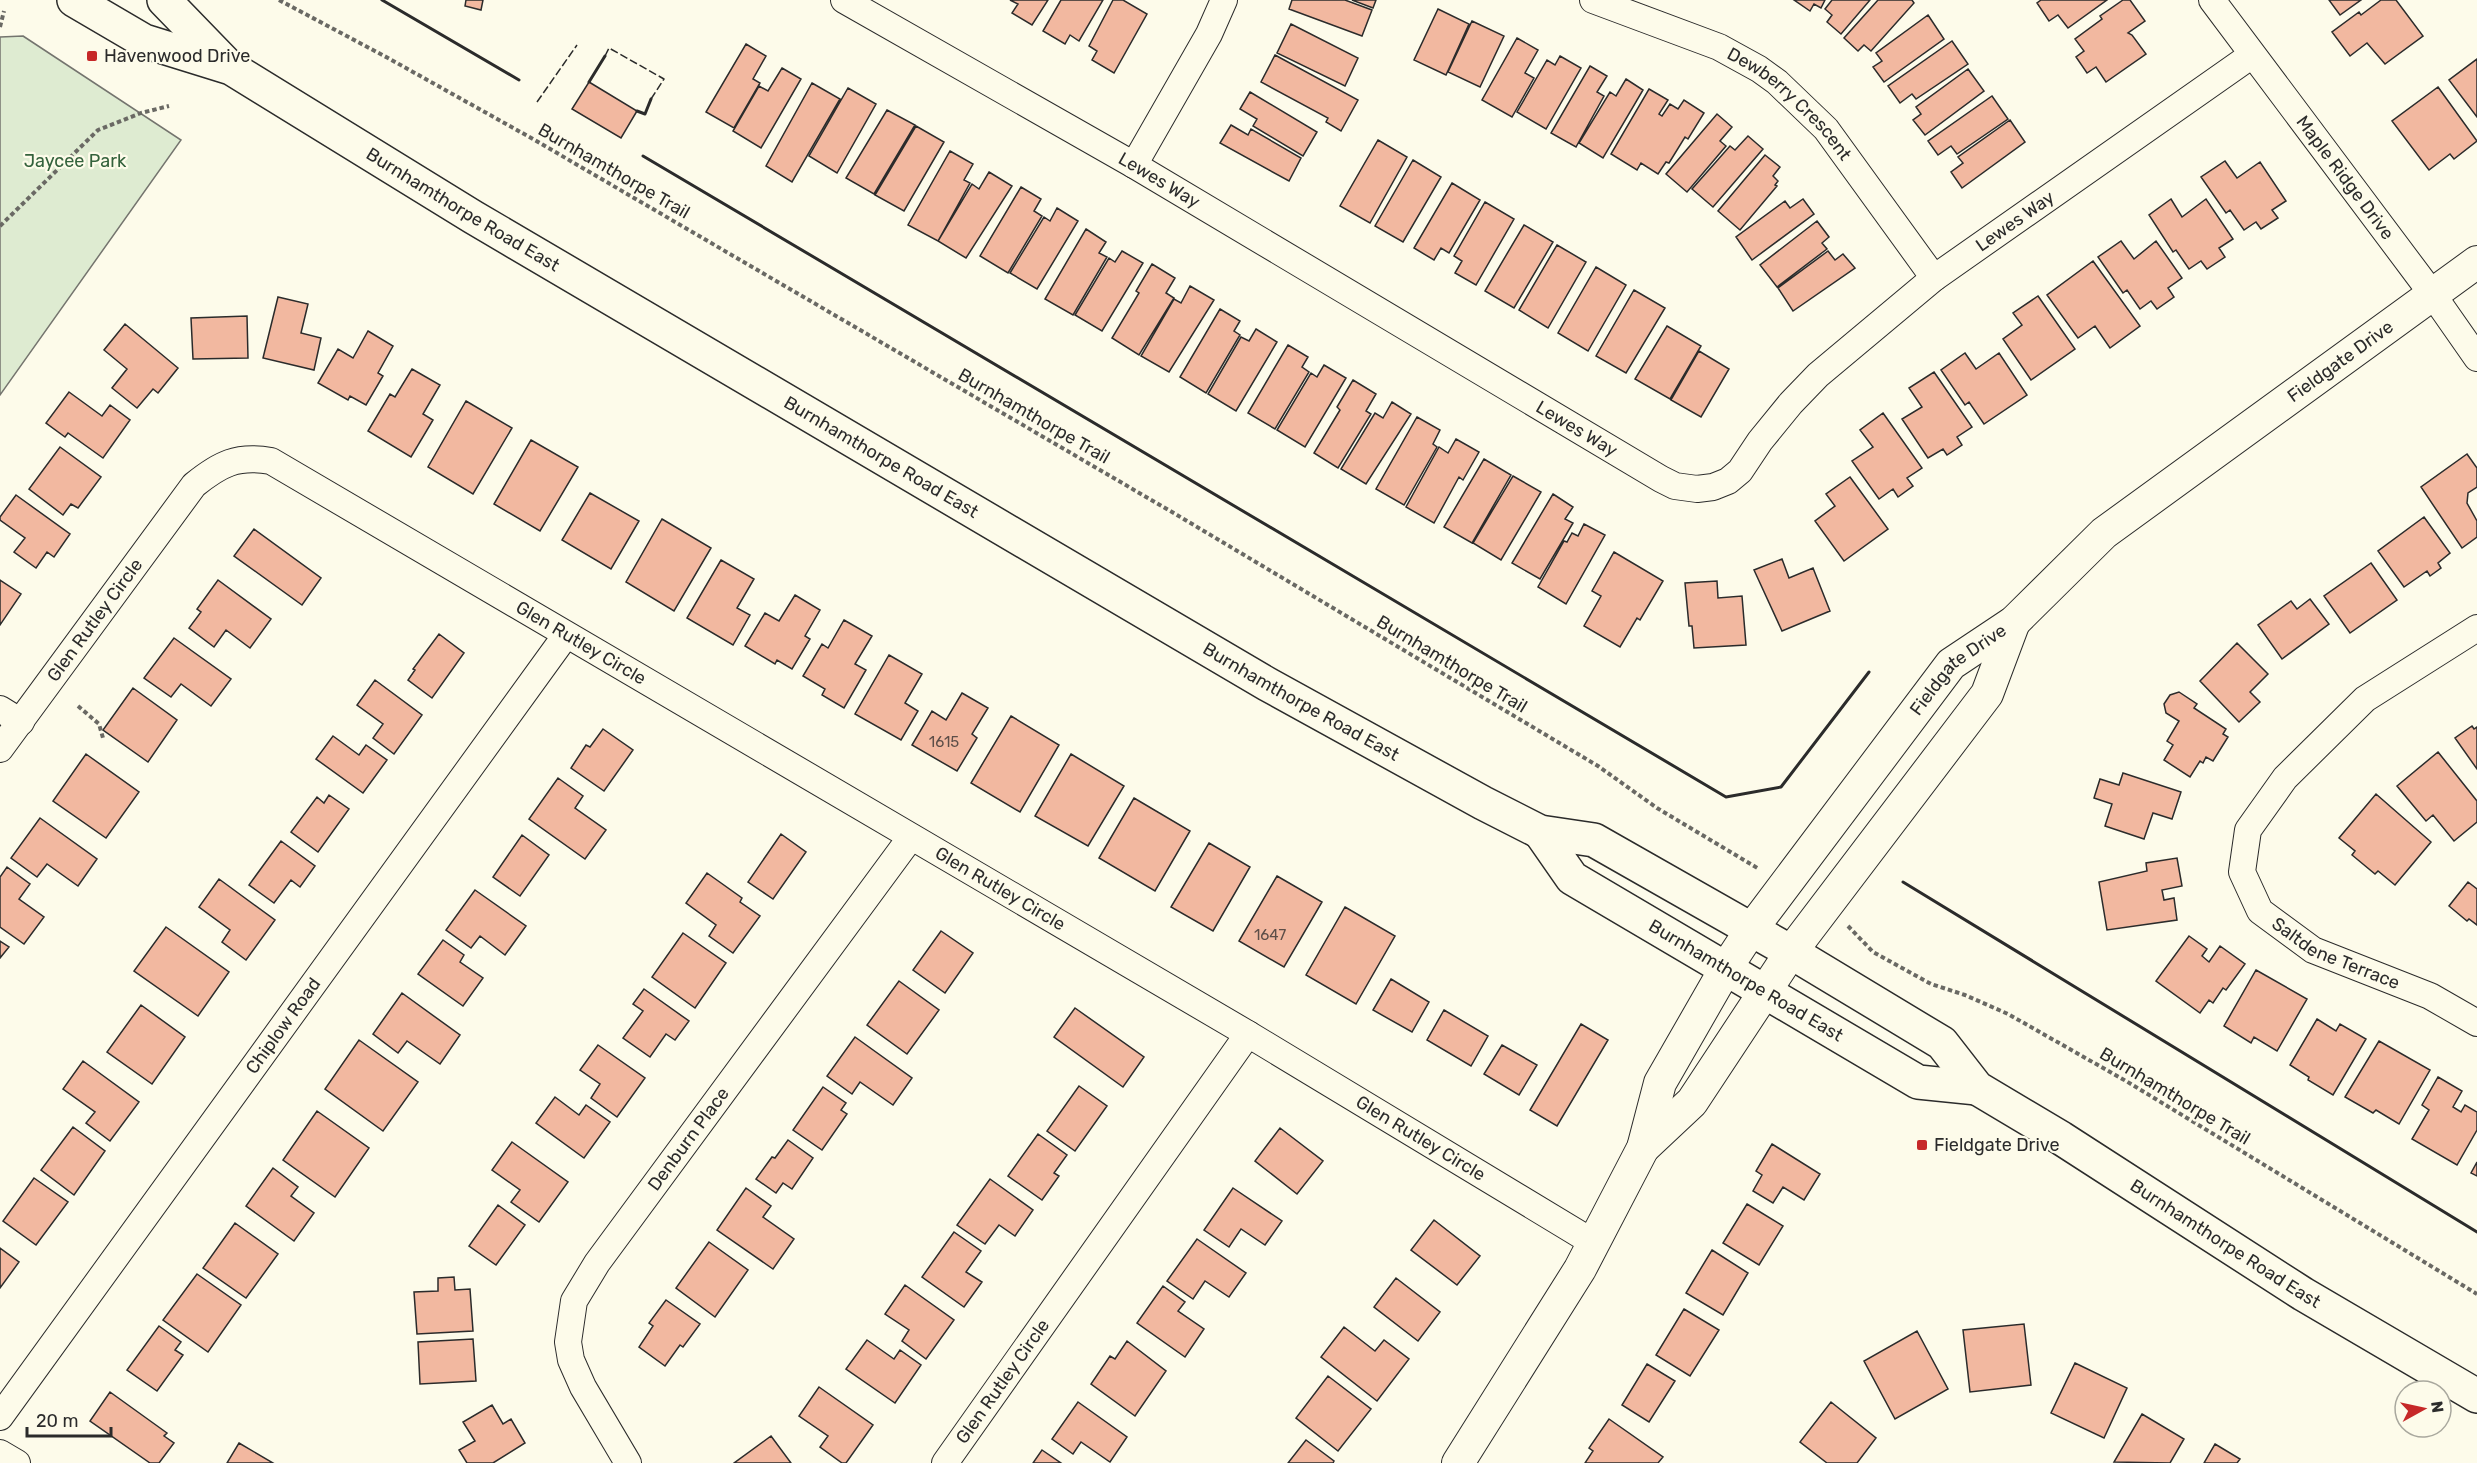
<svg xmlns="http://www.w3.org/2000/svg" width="2477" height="1463" viewBox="0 0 2477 1463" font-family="Rubik,sans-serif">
<rect width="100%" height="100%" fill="#fdfbea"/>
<path fill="#deebd1" stroke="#74746e" stroke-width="1.5" d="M23 36 181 140 0 395V37Z"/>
<path fill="#f2b8a0" stroke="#2b2b2b" stroke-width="1.5" d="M466 0H483L481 10 465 6Z
M1010 0H1048L1032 25 1012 13 1018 4Z
M1061 0H1103L1079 41 1070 35 1065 44 1043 31Z
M1113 0H1123L1147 14 1114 73 1092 60 1097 51 1089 46Z
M1292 0H1345L1372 10 1362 36 1289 9Z
M1352 0H1376L1373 8Z
M1794 0H1825L1821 8 1814 4 1810 11Z
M1832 0H1870L1841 34 1827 22 1832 15 1825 9Z
M1878 0H1912L1914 3 1871 51 1864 45 1858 51 1844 38Z
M2041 0H2107L2068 28 2058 15 2049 21 2037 3Z
M2123 0H2130L2145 21 2128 33 2132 35 2146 54 2106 82 2096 67 2087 73 2076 57 2084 51 2075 39 2102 19 2100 16Z
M2329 0H2361L2340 15Z
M2381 0H2396L2423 36 2385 64 2367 43 2350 56 2332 32 2359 12 2361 15Z
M1438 9 1469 24 1446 75 1414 60Z
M1928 15 1944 39 1884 82 1873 67 1882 61 1876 53Z
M1472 21 1504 36 1480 87 1448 72Z
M1291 24 1358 58 1345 86 1277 53Z
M1517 38 1538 50 1525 73 1534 78 1512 117 1482 100Z
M1952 41 1968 64 1916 99 1912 94 1900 103 1888 86Z
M746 44 766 56 753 79 760 83 734 128 706 112Z
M1275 55 1358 100 1341 131 1326 122 1328 118 1261 82Z
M1560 56 1581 68 1546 129 1517 112 1547 60 1555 65Z
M2477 59V117L2449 80Z
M1590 66 1607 76 1597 92 1604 96 1576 147 1551 133Z
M782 68 801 79 761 148 733 131 759 86 768 91Z
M1968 69 1984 91 1925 135 1913 120 1921 114 1916 107Z
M1626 79 1643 90 1603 158 1579 143 1610 92 1616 96Z
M589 82 637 111 621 138 572 109Z
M812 83 840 99 792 182 766 166Z
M2438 87 2477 141 2454 159 2450 154 2429 170 2392 121Z
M848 88 876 104 837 173 809 156Z
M1649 89 1668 100 1659 114 1662 116 1670 104 1678 109 1684 100 1704 113 1688 139 1685 137 1669 163 1666 162 1658 174 1641 163 1637 170 1611 154Z
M1250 92 1317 132 1303 156 1253 126 1257 119 1240 109Z
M1992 96 2008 119 1957 154 1951 146 1938 155 1928 141Z
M887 110 915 125 874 194 846 178Z
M1717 114 1732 127 1720 141 1726 146 1687 192 1666 174Z
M2010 120 2025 142 1962 188 1951 172 1963 163 1958 157Z
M1231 125 1248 135 1251 129 1301 158 1289 181 1220 143Z
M916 126 944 142 904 211 875 195Z
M1748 136 1763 149 1713 207 1692 189 1730 146 1735 150Z
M1378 140 1407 157 1370 223 1340 206Z
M950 151 973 164 964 180 970 183 938 241 908 225Z
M1765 155 1780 167 1773 176 1778 181 1775 185 1777 186 1740 230 1718 211Z
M1413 160 1441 177 1403 242 1375 226Z
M2225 161 2237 178 2260 162 2286 201 2272 210 2278 218 2261 229 2256 222 2244 230 2230 210 2226 213 2201 177Z
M989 172 1012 186 966 258 938 241 972 184 979 189Z
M1452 183 1480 200 1449 253 1441 248 1434 260 1414 248Z
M1021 187 1041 199 1034 211 1042 216 1008 273 980 256Z
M1803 199 1814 214 1752 260 1736 237 1785 201 1790 208Z
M2171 199 2182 217 2206 199 2233 239 2219 248 2225 257 2207 269 2201 261 2189 269 2176 250 2173 252 2149 215Z
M1485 202 1514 219 1476 285 1455 273 1462 261 1454 256Z
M1057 208 1078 221 1037 289 1010 273 1044 217 1050 221Z
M1817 221 1829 237 1822 243 1827 249 1777 287 1760 265Z
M1524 225 1553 242 1514 308 1485 291Z
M1086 229 1106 242 1099 253 1107 257 1073 315 1045 299Z
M2121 241 2134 259 2156 241 2182 278 2168 288 2174 297 2157 309 2151 301 2140 309 2127 290 2123 293 2098 257Z
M1557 245 1586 262 1548 328 1519 310Z
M1122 251 1143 263 1102 331 1075 315 1109 258 1115 262Z
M1828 251 1835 260 1843 254 1855 268 1793 311 1778 288Z
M2093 261 2140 326 2110 348 2095 326 2078 338 2047 295Z
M1152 264 1175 278 1166 293 1174 298 1139 355 1112 338 1139 293 1136 291Z
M1596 267 1626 285 1588 351 1558 333Z
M1190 286 1214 300 1169 372 1141 356 1174 299 1181 303Z
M1634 290 1665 308 1626 373 1596 356Z
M2038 296 2075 349 2031 380 2003 339 2022 325 2013 313Z
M278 297 308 304 301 333 321 338 314 370 263 358Z
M1220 309 1240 321 1234 331 1240 335 1206 393 1180 377Z
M247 316 248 358 193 359 191 318Z
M125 324 178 368 158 393 153 389 137 408 112 388 127 369 104 350Z
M1667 326 1701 346 1670 399 1635 379Z
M1256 329 1277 342 1236 411 1208 394 1241 337 1249 341Z
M368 331 393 346 378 373 383 376 366 405 350 396 348 400 318 383 338 349 353 358Z
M1288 345 1308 357 1302 367 1309 372 1275 429 1248 413Z
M1699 351 1729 369 1701 417 1671 400Z
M1965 353 1976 369 1999 353 2027 395 1984 424 1969 402 1965 405 1941 370Z
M1324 365 1346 378 1305 447 1277 430 1311 373 1317 377Z
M412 369 440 385 423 414 433 420 411 457 368 431 390 394 395 397Z
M1934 372 1972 427 1957 437 1962 445 1947 455 1943 449 1928 458 1902 419 1922 407 1909 388Z
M1353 380 1376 394 1366 411 1371 414 1338 468 1314 453 1340 410 1337 407Z
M69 392 102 416 110 405 130 420 103 458 68 433 65 437 46 423Z
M466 401 512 428 473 494 428 467Z
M1392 402 1411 414 1366 484 1341 469 1375 413 1383 418Z
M1883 413 1922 468 1907 478 1913 486 1898 497 1893 489 1879 499 1852 461 1873 447 1860 430Z
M1417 417 1440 430 1433 444 1437 447 1404 505 1376 489Z
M1456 439 1479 452 1463 480 1459 477 1434 523 1406 507 1439 447 1448 453Z
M531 440 578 467 540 531 494 504Z
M60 447 101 477 78 508 71 504 63 515 29 489Z
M2467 454 2477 468V487L2468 493 2467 503 2477 521V537L2462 548 2421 487Z
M1484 459 1511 475 1472 543 1444 527Z
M1513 476 1541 492 1501 560 1473 543Z
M1850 477 1888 529 1844 561 1815 521 1835 506 1826 494Z
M590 493 639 521 611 569 562 540Z
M1553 494 1573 507 1565 519 1573 523 1540 579 1512 563Z
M16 495 70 534 54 557 47 552 36 568 14 552 25 538 0 520V517Z
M2424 517 2450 553 2438 563 2441 568 2430 576 2427 571 2404 587 2378 551Z
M662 519 711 548 674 611 626 582Z
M1584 524 1605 535 1566 604 1538 587 1564 541 1567 542 1572 533 1578 536Z
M254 529 321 578 302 605 234 556Z
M1614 552 1663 581 1640 620 1637 618 1620 647 1584 626 1601 596 1592 591Z
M1782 559 1789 578 1813 568 1830 611 1782 631 1754 570Z
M721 560 754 579 737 608 750 615 733 645 687 618Z
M2371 563 2397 600 2350 633 2324 596Z
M0 580 21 594 0 625Z
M218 580 271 619 250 648 226 630 214 647 189 628 201 612 197 609Z
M1717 581 1718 598 1742 596 1746 645 1694 648 1692 626H1689L1685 583Z
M795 595 820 610 805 636 810 639 792 669 777 660 775 664 745 646 765 613 779 621Z
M2310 599 2329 624 2282 659 2258 625 2291 601 2297 609Z
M844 620 872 636 855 664 866 670 844 708 822 695 825 689 803 676 822 644 828 648Z
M439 634 464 653 432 698 408 680 415 670 413 669Z
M174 638 231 679 211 706 181 684 171 697 144 678Z
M2237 643 2268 674 2250 692 2260 702 2239 722 2200 681Z
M889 655 922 674 905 703 918 711 901 740 855 714Z
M375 680 422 715 394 754 373 738 383 724 357 705Z
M133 688 177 720 148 762 103 730Z
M2179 692 2197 704 2194 708 2226 729 2223 734 2228 737 2213 761 2206 757 2203 763 2200 761 2190 777 2164 760 2173 745 2167 741 2179 721 2166 713 2164 704 2170 695Z
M962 693 988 708 972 734 977 738 957 771 912 745 932 711 946 720Z
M1011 716 1059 745 1020 812 971 783Z
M2472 726 2474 729 2477 727V769L2455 738Z
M603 729 633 750 604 791 571 768 586 745 590 747Z
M333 736 359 755 366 745 387 760 363 793 316 759Z
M2438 752 2477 801V822L2454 841 2433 815 2426 821 2397 786Z
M86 754 139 792 106 838 53 801Z
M1071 754 1124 786 1088 846 1035 816Z
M2123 773 2181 792 2172 819 2153 813 2144 839 2105 826 2112 804 2094 798 2100 779 2119 785Z
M558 778 583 796 575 808 606 830 585 859 529 819Z
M2376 794 2431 842 2395 885 2378 871 2375 874 2352 855 2355 851 2339 838Z
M329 795 349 809 318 852 291 832 317 797 324 803Z
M1134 798 1190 831 1155 891 1099 858Z
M40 818 97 859 78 886 47 864 37 877 11 858Z
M781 834 806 852 773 899 748 882Z
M522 835 549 855 520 896 493 877Z
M281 841 315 866 300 887 291 880 274 903 249 885Z
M1209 843 1250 867 1213 931 1171 907Z
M2177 858 2182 886 2162 890 2164 900 2174 898 2177 920 2107 930 2099 882 2147 871 2146 863Z
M7 867 30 884 19 899 44 917 24 944 0 927V877Z
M707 873 742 898 740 902 760 916 733 953 709 936 716 925 686 903Z
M1277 876 1322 902 1284 967 1239 941Z
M219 879 275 920 246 960 222 942 230 930 199 907Z
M2468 882 2477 889V925L2469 919 2467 921 2449 906Z
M475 890 526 926 505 955 480 936 471 948 446 930Z
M1345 907 1395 936 1356 1004 1306 975Z
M166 927 229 972 198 1016 134 971Z
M941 931 973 953 945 993 913 970Z
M683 933 726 963 695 1008 652 977Z
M2189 936 2207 949 2202 956 2209 962 2220 946 2245 964 2226 990 2223 988 2213 1003 2209 1000 2200 1013 2156 981Z
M443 940 464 955 460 962 483 978 463 1006 418 974Z
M0 941 9 947 0 958Z
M2256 970 2307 999 2277 1051 2254 1037 2251 1043 2224 1026Z
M1391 979 1429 1002 1412 1032 1373 1010Z
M899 981 939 1010 907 1054 867 1025Z
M644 989 689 1021 675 1040 666 1034 650 1057 623 1038 643 1011 633 1004Z
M402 993 460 1035 440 1064 407 1041 398 1053 373 1034Z
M141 1005 185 1037 152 1084 107 1052Z
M1075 1008 1144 1057 1123 1087 1054 1037Z
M1444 1010 1488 1036 1471 1066 1427 1040Z
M2317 1019 2336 1031 2340 1024 2366 1039 2333 1095 2308 1080 2309 1077 2290 1065Z
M1581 1024 1608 1040 1557 1126 1530 1110Z
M855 1037 912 1078 893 1105 860 1082 852 1094 827 1076Z
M359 1040 418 1082 383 1131 325 1089Z
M2379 1041 2430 1070 2399 1124 2376 1110 2373 1113 2345 1097Z
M598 1045 645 1078 617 1117 591 1098 600 1084 580 1070Z
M1502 1045 1537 1065 1519 1095 1484 1074Z
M83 1061 139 1102 110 1141 86 1123 95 1112 63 1089Z
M2438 1077 2462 1091 2453 1107 2461 1112 2465 1105 2477 1112V1130L2457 1165 2412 1139 2429 1110 2422 1105Z
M1079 1086 1107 1106 1075 1151 1047 1131Z
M823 1087 846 1103 841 1110 847 1114 822 1150 793 1130Z
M555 1097 579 1115 586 1105 610 1122 584 1158 536 1123Z
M317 1111 369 1148 335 1197 283 1160Z
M73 1127 105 1151 74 1195 41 1170Z
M1280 1128 1323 1161 1297 1194 1255 1161Z
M1038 1134 1067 1155 1054 1173 1059 1176 1042 1200 1008 1176Z
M788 1140 813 1158 792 1189 783 1183 776 1193 756 1179 772 1157 775 1158Z
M512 1142 568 1182 539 1222 511 1202 520 1190 492 1170Z
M1772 1144 1820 1174 1804 1200 1783 1187 1773 1203 1753 1191 1762 1175 1756 1171Z
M2477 1162V1176L2471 1173Z
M273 1168 298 1187 291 1196 314 1213 294 1241 246 1206Z
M34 1178 68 1202 36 1245 3 1221Z
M990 1179 1033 1210 1015 1236 999 1225 985 1244 957 1225Z
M746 1188 771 1206 763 1217 794 1239 773 1269 717 1230Z
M1233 1188 1282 1221 1265 1245 1241 1229 1229 1247 1204 1230Z
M1747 1204 1783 1226 1759 1265 1723 1243Z
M498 1205 525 1225 496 1265 469 1246Z
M1434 1220 1480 1256 1457 1285 1411 1250Z
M235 1223 278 1254 246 1298 203 1268Z
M954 1232 981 1251 966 1272 982 1282 964 1307 922 1277Z
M1197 1239 1246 1273 1229 1297 1205 1281 1193 1299 1167 1281Z
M709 1242 748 1270 715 1317 676 1288Z
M0 1248 19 1262 0 1288Z
M1712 1250 1748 1273 1723 1315 1686 1293Z
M197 1274 241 1305 208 1352 163 1320Z
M454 1277 455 1290 470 1289 473 1331 417 1334 414 1292 438 1291V1278Z
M1396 1278 1440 1312 1418 1341 1374 1307Z
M905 1285 954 1320 926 1359 902 1341 909 1330 885 1314Z
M1163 1286 1185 1302 1178 1311 1204 1329 1185 1357 1137 1323Z
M666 1300 700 1324 683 1347 680 1345 665 1366 639 1347 653 1326 649 1323Z
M1684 1309 1719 1330 1690 1376 1656 1355Z
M2024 1324 2031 1385 1970 1392 1963 1330Z
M159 1326 181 1342 175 1350 183 1355 157 1391 127 1370Z
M1344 1327 1375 1351 1384 1340 1409 1359 1377 1401 1321 1357Z
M1917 1331 1948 1389 1895 1419 1864 1361Z
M473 1339 476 1381 420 1384 418 1342Z
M867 1340 894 1359 900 1350 921 1365 895 1403 846 1369Z
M1127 1341 1166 1371 1135 1416 1091 1384 1110 1356 1115 1359Z
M2075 1363 2127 1388 2104 1438 2051 1413Z
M1647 1364 1675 1381 1649 1422 1622 1405Z
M1328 1376 1371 1409 1338 1451 1296 1418Z
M819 1387 873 1425 846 1463H842L820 1447 828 1436 799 1416Z
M110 1392 167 1433 164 1436 174 1443 159 1463H150L90 1421Z
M1078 1402 1127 1437 1110 1462 1081 1442 1073 1454 1052 1439Z
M1831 1402 1876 1438 1857 1463H1827L1800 1442Z
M492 1405 503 1424 511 1419 525 1443 493 1463H467L459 1450 475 1441 463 1422Z
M2142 1414 2184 1439 2170 1463 2114 1462Z
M1609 1419 1663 1457 1658 1463H1585L1593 1451 1589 1448Z
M771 1436 791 1463H734Z
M1306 1440 1334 1461 1333 1463H1288Z
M239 1443 273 1463H227Z
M2215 1444 2240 1459 2237 1463H2204Z
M1042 1450 1061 1463H1033Z"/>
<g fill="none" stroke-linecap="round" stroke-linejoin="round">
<defs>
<g id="minor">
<path id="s1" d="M844 0 1134 165 1661 479 1675 486 1697 489 1713 487 1728 481 1740 471 1760 441 1791 403 1818 375 1934 278 2252 55"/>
<path id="s2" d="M1593 0 1719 47 1759 69 1777 82 1826 129 1934 278"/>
<path id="s3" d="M2212 0 2433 295 2477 358"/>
<path d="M1134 165 1209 34 1224 0"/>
<path id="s4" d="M2477 628 2365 699 2285 778 2248 830 2242 872 2260 911 2313 950 2430 996 2477 1023"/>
<path d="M0 709 21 722"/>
<path id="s5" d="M0 749 194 485C220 464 237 455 271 461L1248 1034 1594 1243"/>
<path id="s6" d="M0 1417 566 635"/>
<path d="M0 1453 17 1463"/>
<path id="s7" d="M628 1463 583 1387 571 1360 568 1342 574 1301 597 1263 911 837"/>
<path id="s8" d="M945 1463 1248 1034"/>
</g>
<g id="tertiary">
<path d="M1643 1148 1692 1102 1791 952 1987 694 2014 622"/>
<path id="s9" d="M1458 1463 1580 1269 1643 1148 1660 1083 1726 968 1751 930 1951 664 2014 622 2104 533 2477 262"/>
</g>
<g id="secondary">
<path id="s10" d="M74 0 144 41 231 68 473 217 1267 684 1483 803 1540 832 1594 840 1791 952 1942 1043 1977 1088 2061 1138 2303 1294 2477 1396"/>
<path d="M164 0 227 65"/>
<path id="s11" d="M1540 832 1572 878 1918 1082 1977 1088"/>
</g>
</defs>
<use href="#minor" stroke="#2b2b2b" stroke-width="28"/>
<use href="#tertiary" stroke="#2b2b2b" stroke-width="34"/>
<use href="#secondary" stroke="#2b2b2b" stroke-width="36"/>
<path stroke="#6a6964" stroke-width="4" stroke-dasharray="4.5 3" stroke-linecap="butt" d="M279 0 388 58 533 139 1177 515 1598 766 1657 808 1759 869
M0 27 4 11
M0 226 98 130 141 113 169 106
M78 706 99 724 103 738
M1848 926 1873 952 1931 984 1965 995 2008 1014 2126 1081 2477 1294"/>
<use href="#minor" stroke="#fdfbea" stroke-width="26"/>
<use href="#tertiary" stroke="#fdfbea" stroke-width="32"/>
<use href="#secondary" stroke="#fdfbea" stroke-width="33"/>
<path stroke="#2b2b2b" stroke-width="1.5" stroke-dasharray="8 3" stroke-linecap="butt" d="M605 56 609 48 664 79 651 99
M537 102 577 45"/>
<path stroke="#2b2b2b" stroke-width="3" d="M382 0 519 80
M589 82 605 56
M637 111 645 114 651 99
M643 156 1726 797 1781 787 1869 672
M1903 882 2477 1232"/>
</g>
<g fill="#c62828" stroke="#fdfbea" stroke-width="2">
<rect x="86" y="50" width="12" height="12" rx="3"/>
<rect x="1916" y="1139" width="12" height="12" rx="3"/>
</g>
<g text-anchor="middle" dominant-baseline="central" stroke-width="4.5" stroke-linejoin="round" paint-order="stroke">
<g font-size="15" fill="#5d4e48">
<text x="944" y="742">1615</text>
<text x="1270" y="935">1647</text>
</g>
<g font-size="18" fill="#2b2b2b" stroke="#fdfbea" text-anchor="start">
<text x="104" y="56">Havenwood Drive</text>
<text x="1934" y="1145">Fieldgate Drive</text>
</g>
<g font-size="18" fill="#2b2b2b" stroke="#fdfbea">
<text stroke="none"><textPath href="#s2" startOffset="226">Dewberry Crescent</textPath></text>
<text transform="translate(614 171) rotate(30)">Burnhamthorpe Trail</text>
<text stroke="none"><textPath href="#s3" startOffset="222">Maple Ridge Drive</textPath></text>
<text stroke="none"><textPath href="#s1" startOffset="363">Lewes Way</textPath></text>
<text stroke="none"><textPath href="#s10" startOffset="444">Burnhamthorpe Road East</textPath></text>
<text stroke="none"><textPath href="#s1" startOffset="1407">Lewes Way</textPath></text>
<text stroke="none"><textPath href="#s9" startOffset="1438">Fieldgate Drive</textPath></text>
<text transform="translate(1034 416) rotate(30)">Burnhamthorpe Trail</text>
<text stroke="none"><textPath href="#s1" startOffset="849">Lewes Way</textPath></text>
<text stroke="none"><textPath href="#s10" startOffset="930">Burnhamthorpe Road East</textPath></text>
<text stroke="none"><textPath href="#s5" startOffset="160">Glen Rutley Circle</textPath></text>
<text stroke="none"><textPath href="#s5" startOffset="771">Glen Rutley Circle</textPath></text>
<text transform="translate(1452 664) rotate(31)">Burnhamthorpe Trail</text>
<text stroke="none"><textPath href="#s9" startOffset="945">Fieldgate Drive</textPath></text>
<text stroke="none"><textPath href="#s10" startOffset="1416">Burnhamthorpe Road East</textPath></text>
<text stroke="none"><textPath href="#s5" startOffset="1257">Glen Rutley Circle</textPath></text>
<text stroke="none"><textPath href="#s4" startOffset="482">Saltdene Terrace</textPath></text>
<text stroke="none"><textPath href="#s11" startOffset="258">Burnhamthorpe Road East</textPath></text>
<text stroke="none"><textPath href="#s6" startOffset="483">Chiplow Road</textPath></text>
<text transform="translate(2175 1096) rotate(31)">Burnhamthorpe Trail</text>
<text stroke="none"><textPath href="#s5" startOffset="1746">Glen Rutley Circle</textPath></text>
<text stroke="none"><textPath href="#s7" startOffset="376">Denburn Place</textPath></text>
<text stroke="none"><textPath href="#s10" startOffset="2496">Burnhamthorpe Road East</textPath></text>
<text stroke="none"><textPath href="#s8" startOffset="100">Glen Rutley Circle</textPath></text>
</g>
<g font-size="18" fill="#34623c" stroke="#fdfbea">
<text x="75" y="161">Jaycee Park</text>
</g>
</g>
<g transform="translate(2423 1409) rotate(82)"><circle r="28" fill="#fdfbea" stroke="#a9a89e" stroke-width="1.5"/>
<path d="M0-4.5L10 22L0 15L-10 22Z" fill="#c62828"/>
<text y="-9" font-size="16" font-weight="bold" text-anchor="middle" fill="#2b2b2b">N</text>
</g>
<path d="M27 1427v9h84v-9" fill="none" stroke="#2b2b2b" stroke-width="3"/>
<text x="36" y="1427" font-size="18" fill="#2b2b2b" stroke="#fdfbea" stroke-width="4.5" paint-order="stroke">20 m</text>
</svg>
